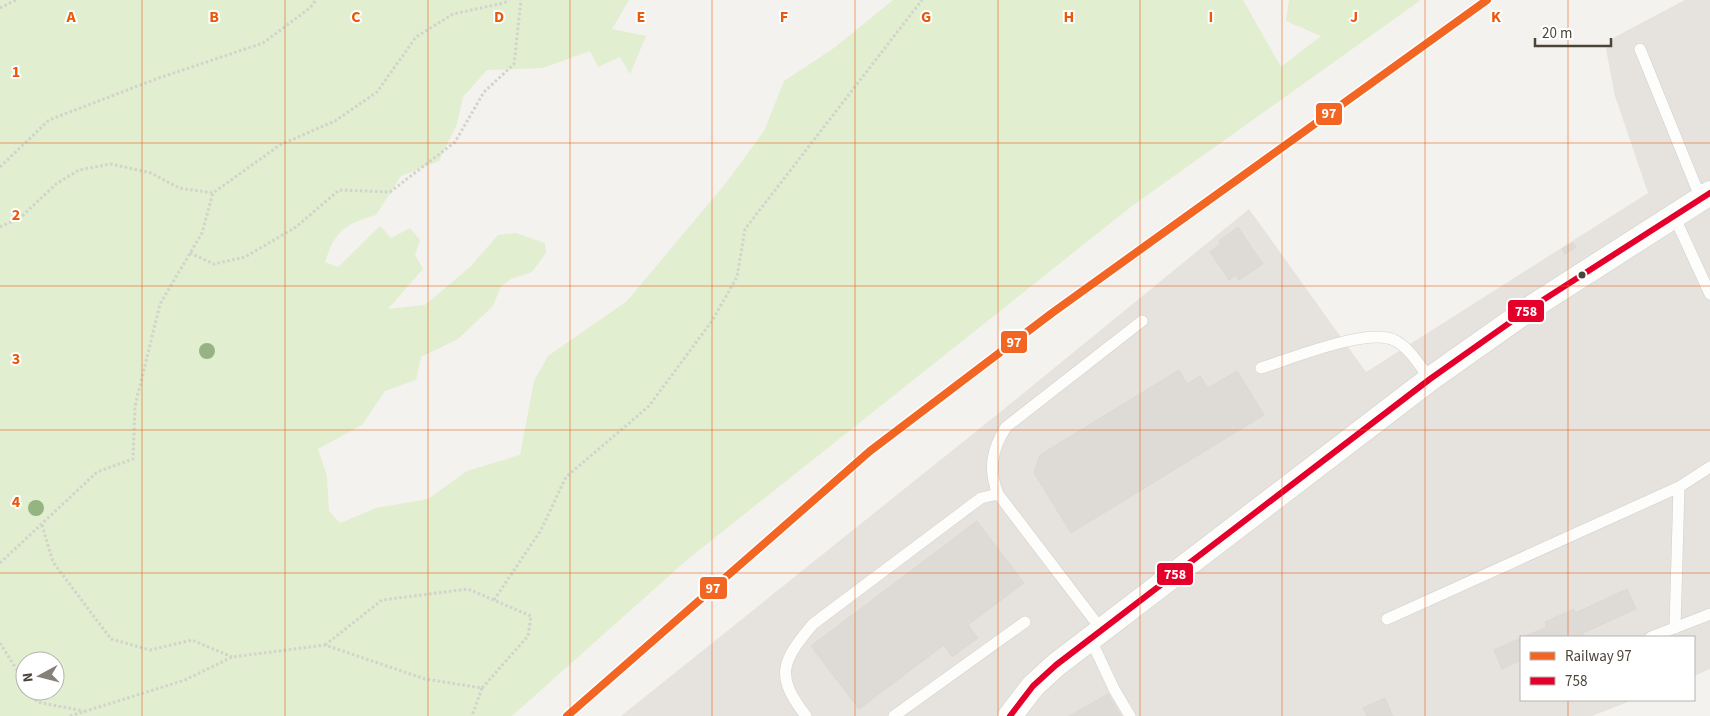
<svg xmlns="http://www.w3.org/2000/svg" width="1710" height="716" viewBox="0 0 1710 716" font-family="'Source Sans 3',sans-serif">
<rect width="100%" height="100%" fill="#f4f2ee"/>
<path fill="#e6e2de" d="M1685 0H1710V669L1694 676V637H1521V700H1633L1592 716H621L1004 409 1249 209 1366 372 1648 193 1615 96 1606 49 1615 37Z"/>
<path fill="#e1eecf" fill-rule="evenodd" d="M0 0H629L612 29 646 36 630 74 620 57 598 67 590 51 543 68 487 70 463 97 457 124 439 161 401 176 376 215C345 224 335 231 325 262L338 267 380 226 391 238 410 228 420 240 415 255 423 269 388 309 425 305 471 266 498 235 516 233 545 243 546 253 532 272 511 279 501 286 493 306 458 339 421 357 416 380 385 391 362 425 318 449 327 476 329 511 340 523 376 508 428 499 467 471 520 455 534 381 548 356 627 301 726 183 764 131 784 81 834 48 893 0H1243L1281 67 1321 36 1286 21 1289 0H1421L1132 206 688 559 512 716H0ZM25 661H55V691H25Z"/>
<path fill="#dedbd6" stroke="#dcd9d4" d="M1238 227 1263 264 1239 280 1236 275 1229 280 1210 252 1221 244 1219 241Z
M1573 243 1576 247 1565 254 1562 249Z
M1179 370 1187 384 1200 376 1208 388 1237 371 1264 415 1071 533 1034 473 1040 455Z
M977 521 1024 583 968 625 978 638 952 657 944 645 859 709 811 646Z
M1627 589 1636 609 1583 633 1584 637H1523L1547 627 1545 622 1574 609 1575 613Z
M1521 638V660L1502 669 1494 650Z
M1108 694 1121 716H1069Z
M1385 698 1393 716H1367L1363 708Z"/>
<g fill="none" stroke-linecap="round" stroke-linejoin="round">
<defs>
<path id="lane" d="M1640 49 1701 199
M1674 216 1710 294
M1261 368C1290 359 1368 327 1394 340 1409 347 1420 366 1430 379
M1387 619 1679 487 1710 467
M1675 628 1679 487
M1101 629 998 494C988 469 992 449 1006 427L1142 321
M1651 637 1710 614
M1090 638 1114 689 1130 716
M806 716C774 675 782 661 813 624L981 498 998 494
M894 716 1025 622"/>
<path id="street" d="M1010 716 1033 686 1056 665 1430 379 1529 309 1710 193"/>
</defs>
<use href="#lane" stroke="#d2d0cb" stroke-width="12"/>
<use href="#street" stroke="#d2d0cb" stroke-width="25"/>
<path stroke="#d3d2cc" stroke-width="3" stroke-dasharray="2.5 2.5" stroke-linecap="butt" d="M0 8 16 0
M0 167 49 120 156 79 263 43 310 8 316 0
M0 227 20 218 56 184 79 170 111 164 151 173 179 188 213 193 280 145 335 121 377 92 416 37 453 14 504 3 509 0
M190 253 214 264 245 257 296 227 339 190 390 192 455 142 484 92 514 64 521 0
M42 525 53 562 111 639 150 650 192 640 232 657
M0 563 97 472 133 459 135 406 160 304 202 233 213 193
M494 600 541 530 566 477 649 406 712 321 737 277 745 229 922 0
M0 643 25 683
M325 645 382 600 468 589 531 616 528 636 482 688
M30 691 37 702 84 711
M70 716 185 680 232 657 325 645 425 679 482 688 472 716"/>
<use href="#lane" stroke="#fdfdfc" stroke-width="11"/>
<use href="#street" stroke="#fdfdfc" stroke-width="24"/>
<defs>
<path id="bus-1" d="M1010 716 1033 686 1056 665 1430 379 1529 309 1710 193"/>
</defs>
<use href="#bus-1" stroke="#fff" stroke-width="10"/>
<use href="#bus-1" stroke="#e4002b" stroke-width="6"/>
<defs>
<path id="rail-1" d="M567 716 870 451 1052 313 1487 0"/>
</defs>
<use href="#rail-1" stroke="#fff" stroke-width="11"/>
<use href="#rail-1" stroke="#f26522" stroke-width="8"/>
</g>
<g fill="#96b382">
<circle cx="207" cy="351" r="8"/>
<circle cx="36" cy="508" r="8"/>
</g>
<path fill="none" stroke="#e8590c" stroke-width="1" stroke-opacity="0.55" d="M142 0V716M285 0V716M428 0V716M570 0V716M712 0V716M855 0V716M998 0V716M1140 0V716M1282 0V716M1425 0V716M1568 0V637M0 143H1710M0 286H1710M0 430H1710M0 573H1710M1568 700V716"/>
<circle fill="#4b4439" stroke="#fff" stroke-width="2" cx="1582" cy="275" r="4.5"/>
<g font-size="16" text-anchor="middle" font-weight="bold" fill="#e8590c" stroke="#fff" stroke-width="4" stroke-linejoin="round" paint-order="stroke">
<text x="71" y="22">A</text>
<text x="214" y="22">B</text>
<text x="356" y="22">C</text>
<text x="499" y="22">D</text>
<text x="641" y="22">E</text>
<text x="784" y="22">F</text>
<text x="926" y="22">G</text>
<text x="1069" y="22">H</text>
<text x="1211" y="22">I</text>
<text x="1354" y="22">J</text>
<text x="1496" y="22">K</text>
<text x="16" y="77">1</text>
<text x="16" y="220">2</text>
<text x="16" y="364">3</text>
<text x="16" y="507">4</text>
</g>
<g stroke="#fff" stroke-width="2">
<rect x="1315" y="102" width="28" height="24" rx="5" fill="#f26522"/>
<rect x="1507" y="299" width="38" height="24" rx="5" fill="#e4002b"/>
<rect x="1000" y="330" width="28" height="24" rx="5" fill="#f26522"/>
<rect x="1156" y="562" width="38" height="24" rx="5" fill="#e4002b"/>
<rect x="699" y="576" width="29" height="24" rx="5" fill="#f26522"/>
</g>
<g font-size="14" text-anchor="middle" font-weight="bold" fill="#fff">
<text x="1329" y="118">97</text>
<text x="1526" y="316">758</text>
<text x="1014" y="347">97</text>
<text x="1175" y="579">758</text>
<text x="713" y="593">97</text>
</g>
<rect x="1520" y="636" width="175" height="65" fill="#ffffff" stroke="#b7b4b0"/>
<rect x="1530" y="652" width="25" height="8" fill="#f26522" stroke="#b7b4b0"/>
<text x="1565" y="661" font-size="15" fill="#4b4439">Railway 97</text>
<rect x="1530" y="677" width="25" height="8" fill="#e4002b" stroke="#b7b4b0"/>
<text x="1565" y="686" font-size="15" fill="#4b4439">758</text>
<g transform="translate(40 676) rotate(263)"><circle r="24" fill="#ffffff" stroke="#b7b4b0"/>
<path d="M0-4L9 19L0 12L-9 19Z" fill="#868178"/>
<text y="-8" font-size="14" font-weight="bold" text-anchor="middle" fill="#4b4439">N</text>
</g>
<path d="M1535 38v8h76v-8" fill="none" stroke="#4b4439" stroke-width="2.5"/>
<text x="1542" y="38" font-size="15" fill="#4b4439" stroke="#ffffff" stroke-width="4" paint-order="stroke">20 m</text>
</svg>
